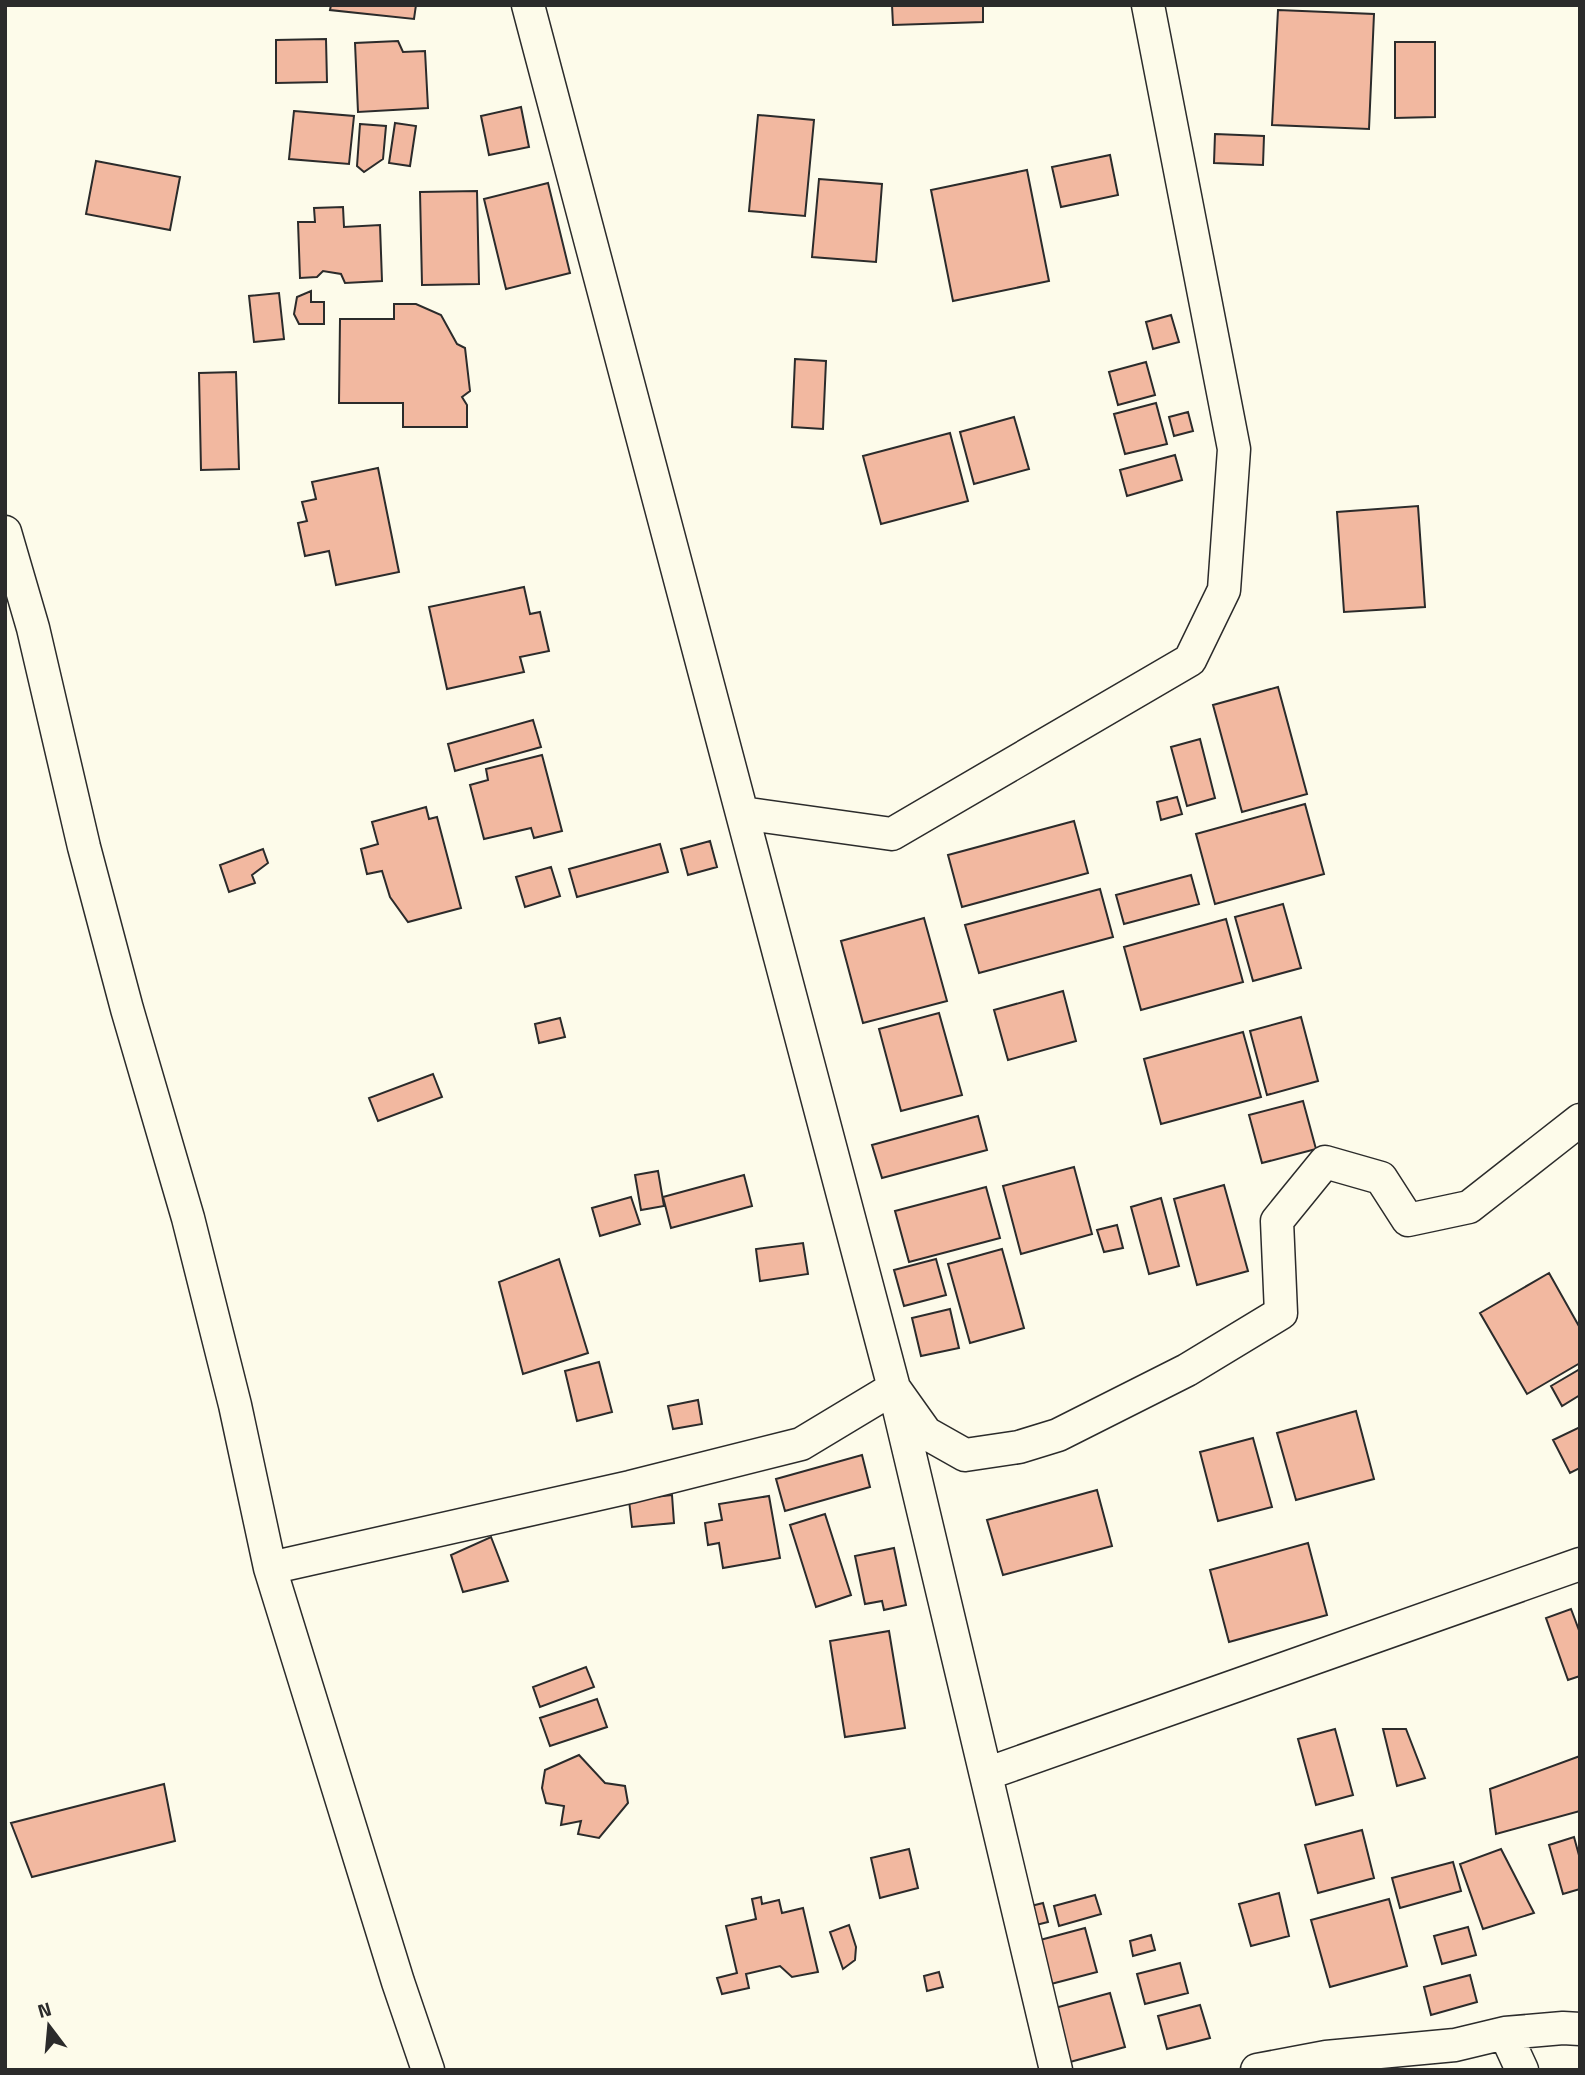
<svg xmlns="http://www.w3.org/2000/svg" width="1585" height="2075" viewBox="0 0 1585 2075" font-family="'Titillium Web',sans-serif">
<rect width="100%" height="100%" fill="#fdfbea"/>
<path fill="#f2b8a0" stroke="#2b2b2b" stroke-width="2" d="M331 5H416L414 19 330 10Z
M892 5H983V22L893 25Z
M1278 10 1374 14 1369 129 1272 125Z
M326 39 327 82 276 83V40Z
M398 41 403 52 425 51 428 108 358 112 355 43Z
M1395 42H1435V117L1395 118Z
M521 107 529 147 489 155 481 116Z
M294 111 354 116 349 164 289 159Z
M758 115 814 120 805 216 749 211Z
M395 123 416 126 410 166 389 163Z
M360 124 386 126 383 159 364 172 357 166Z
M1215 134 1264 136 1263 165 1214 163Z
M1110 155 1118 195 1061 207 1052 167Z
M96 161 180 177 170 230 86 214Z
M1027 170 1049 281 953 301 931 190Z
M819 179 882 184 876 262 812 257Z
M548 183 570 273 506 289 484 199Z
M477 191 479 284 422 285 420 192Z
M343 207 344 227 380 225 382 281 345 283 341 274 323 271 317 277 300 278 298 222H315L314 208Z
M311 291V302H324V324H299L294 314 297 297Z
M279 293 284 339 254 342 249 296Z
M394 304H416L441 315 457 344 465 348 470 391 462 397 467 405V427H403V403H339L340 319H394Z
M1171 315 1179 342 1153 349 1146 322Z
M795 359 826 361 823 429 792 427Z
M1146 362 1155 395 1118 405 1109 372Z
M236 372 239 469 201 470 199 373Z
M1156 403 1167 444 1125 454 1114 414Z
M1188 412 1193 431 1174 436 1169 417Z
M1014 417 1029 469 974 484 960 432Z
M950 433 968 501 881 524 863 456Z
M1175 455 1182 480 1127 496 1120 470Z
M378 468 399 572 336 585 329 551 305 556 298 523 307 521 302 502 316 499 312 482Z
M1418 506 1425 607 1344 612 1337 512Z
M524 587 530 614 540 612 549 651 520 657 524 672 447 689 429 607Z
M1278 687 1307 794 1242 812 1213 705Z
M533 720 541 747 455 771 448 744Z
M1200 739 1215 798 1187 806 1171 747Z
M542 755 562 831 534 838 531 828 484 839 470 785 488 780 486 769Z
M1177 797 1182 814 1161 820 1157 802Z
M1305 804 1324 874 1215 904 1196 834Z
M426 807 429 819 437 817 461 908 408 922 390 897 382 871 367 874 361 849 378 844 372 822Z
M1074 821 1088 873 962 907 948 855Z
M710 841 717 867 688 875 681 849Z
M660 844 668 872 577 897 569 869Z
M263 849 268 863 252 875 255 883 229 892 220 865Z
M551 867 560 896 525 907 516 877Z
M1191 875 1199 904 1124 924 1116 895Z
M1100 889 1113 937 979 973 965 925Z
M1283 904 1301 968 1253 981 1235 917Z
M924 918 947 1001 863 1023 841 941Z
M1226 919 1243 982 1141 1010 1124 947Z
M1063 991 1076 1041 1008 1060 994 1010Z
M939 1013 962 1095 901 1111 879 1029Z
M1301 1017 1318 1081 1267 1095 1250 1031Z
M560 1018 565 1037 539 1043 535 1024Z
M1243 1032 1261 1097 1161 1124 1144 1059Z
M433 1074 442 1097 378 1121 369 1098Z
M1303 1101 1316 1149 1262 1163 1249 1115Z
M978 1116 987 1150 882 1178 872 1145Z
M1074 1167 1092 1234 1021 1254 1003 1186Z
M658 1171 664 1206 641 1210 635 1175Z
M744 1175 752 1206 671 1228 663 1197Z
M1224 1185 1248 1271 1197 1285 1174 1199Z
M986 1187 1000 1238 909 1262 895 1211Z
M631 1197 640 1224 600 1236 592 1208Z
M1161 1198 1179 1266 1149 1274 1131 1207Z
M1117 1225 1123 1248 1104 1252 1097 1230Z
M803 1243 808 1274 760 1281 756 1249Z
M1002 1249 1024 1328 970 1343 948 1264Z
M559 1259 588 1353 523 1374 499 1282Z
M936 1259 946 1295 904 1306 894 1270Z
M1549 1273 1580 1328V1363L1527 1394 1480 1313Z
M950 1309 959 1348 921 1356 912 1318Z
M599 1362 612 1412 577 1421 565 1371Z
M1580 1369V1395L1562 1406 1551 1386Z
M698 1400 702 1424 673 1429 668 1406Z
M1356 1411 1374 1479 1296 1500 1277 1433Z
M1580 1427V1468L1570 1473 1553 1440Z
M1253 1438 1272 1507 1218 1521 1200 1452Z
M862 1455 870 1487 785 1511 776 1479Z
M1097 1490 1112 1546 1003 1575 987 1520Z
M672 1495 674 1523 632 1527 629 1500Z
M769 1496 780 1558 723 1568 719 1543 708 1545 705 1523 722 1520 719 1504Z
M825 1514 851 1595 816 1607 790 1525Z
M491 1537 508 1581 463 1592 451 1555Z
M1308 1543 1327 1615 1229 1642 1210 1570Z
M894 1548 906 1605 884 1610 882 1601 865 1604 855 1556Z
M1571 1609 1580 1633V1676L1568 1680 1546 1618Z
M889 1631 905 1728 845 1737 830 1641Z
M586 1667 594 1687 540 1707 533 1687Z
M597 1699 607 1727 550 1746 540 1718Z
M1335 1729 1353 1795 1316 1805 1298 1739Z
M1383 1729H1406L1425 1778 1397 1786Z
M579 1755 605 1783 625 1786 628 1803 599 1838 578 1834 581 1821 561 1825 564 1806 546 1803 542 1788 545 1770Z
M1580 1756V1811L1496 1834 1490 1789Z
M164 1784 175 1841 32 1877 11 1823Z
M1362 1830 1374 1878 1318 1893 1305 1845Z
M1574 1837 1580 1859V1889L1563 1894 1549 1845Z
M909 1849 918 1888 880 1898 871 1858Z
M1501 1849 1534 1913 1483 1929 1460 1864Z
M1453 1862 1461 1891 1400 1908 1392 1878Z
M1279 1893 1289 1936 1251 1946 1239 1904Z
M1095 1895 1101 1914 1059 1926 1054 1906Z
M761 1897 762 1904 779 1900 782 1913 803 1908 818 1972 792 1977 780 1966 746 1974 749 1988 722 1994 717 1978 737 1973 726 1926 756 1919 752 1899Z
M1389 1899 1407 1966 1330 1987 1311 1920Z
M1043 1903 1048 1922 1032 1926 1027 1907Z
M849 1925 856 1947 855 1960 843 1969 830 1932Z
M1468 1927 1476 1955 1442 1964 1434 1936Z
M1085 1928 1097 1972 1051 1984 1040 1940Z
M1151 1935 1155 1950 1133 1956 1130 1941Z
M1180 1963 1188 1993 1145 2004 1137 1974Z
M939 1972 943 1987 927 1991 924 1976Z
M1470 1975 1477 2002 1431 2015 1424 1987Z
M1110 1993 1125 2047 1070 2062 1055 2008Z
M1200 2005 1210 2038 1167 2049 1158 2016Z"/>
<g fill="none" stroke-linecap="round" stroke-linejoin="round">
<defs>
<path id="minor" d="M528 5 894 1388 1056 2070
M5 532 33 628 84 847 127 1009 188 1218 235 1405 270 1568 398 1982 428 2070
M742 813 892 834 1190 660 1224 590 1234 449 1148 5
M270 1568 630 1487 801 1444 894 1388 926 1433 965 1455 1019 1447 1058 1435 1187 1370 1281 1313 1277 1221 1325 1162 1381 1178 1408 1220 1469 1207 1580 1120
M986 1774 1580 1564
M1505 2033 1522 2070
M1257 2070 1326 2057 1455 2045 1505 2033 1563 2028 1580 2029"/>
</defs>
<use href="#minor" stroke="#2b2b2b" stroke-width="35"/>
<use href="#minor" stroke="#fdfbea" stroke-width="32"/>
</g>
<rect width="1585" height="2075" fill="none" stroke="#2b2b2b" stroke-width="14"/>
<g transform="translate(49 2026) rotate(344)" stroke="#fdfbea" stroke-width="5" paint-order="stroke">
<path d="M0-5L12 26L0 18L-12 26Z" fill="#2b2b2b"/>
<text y="-10" font-size="19" font-weight="bold" text-anchor="middle" fill="#2b2b2b">N</text>
</g>
</svg>
